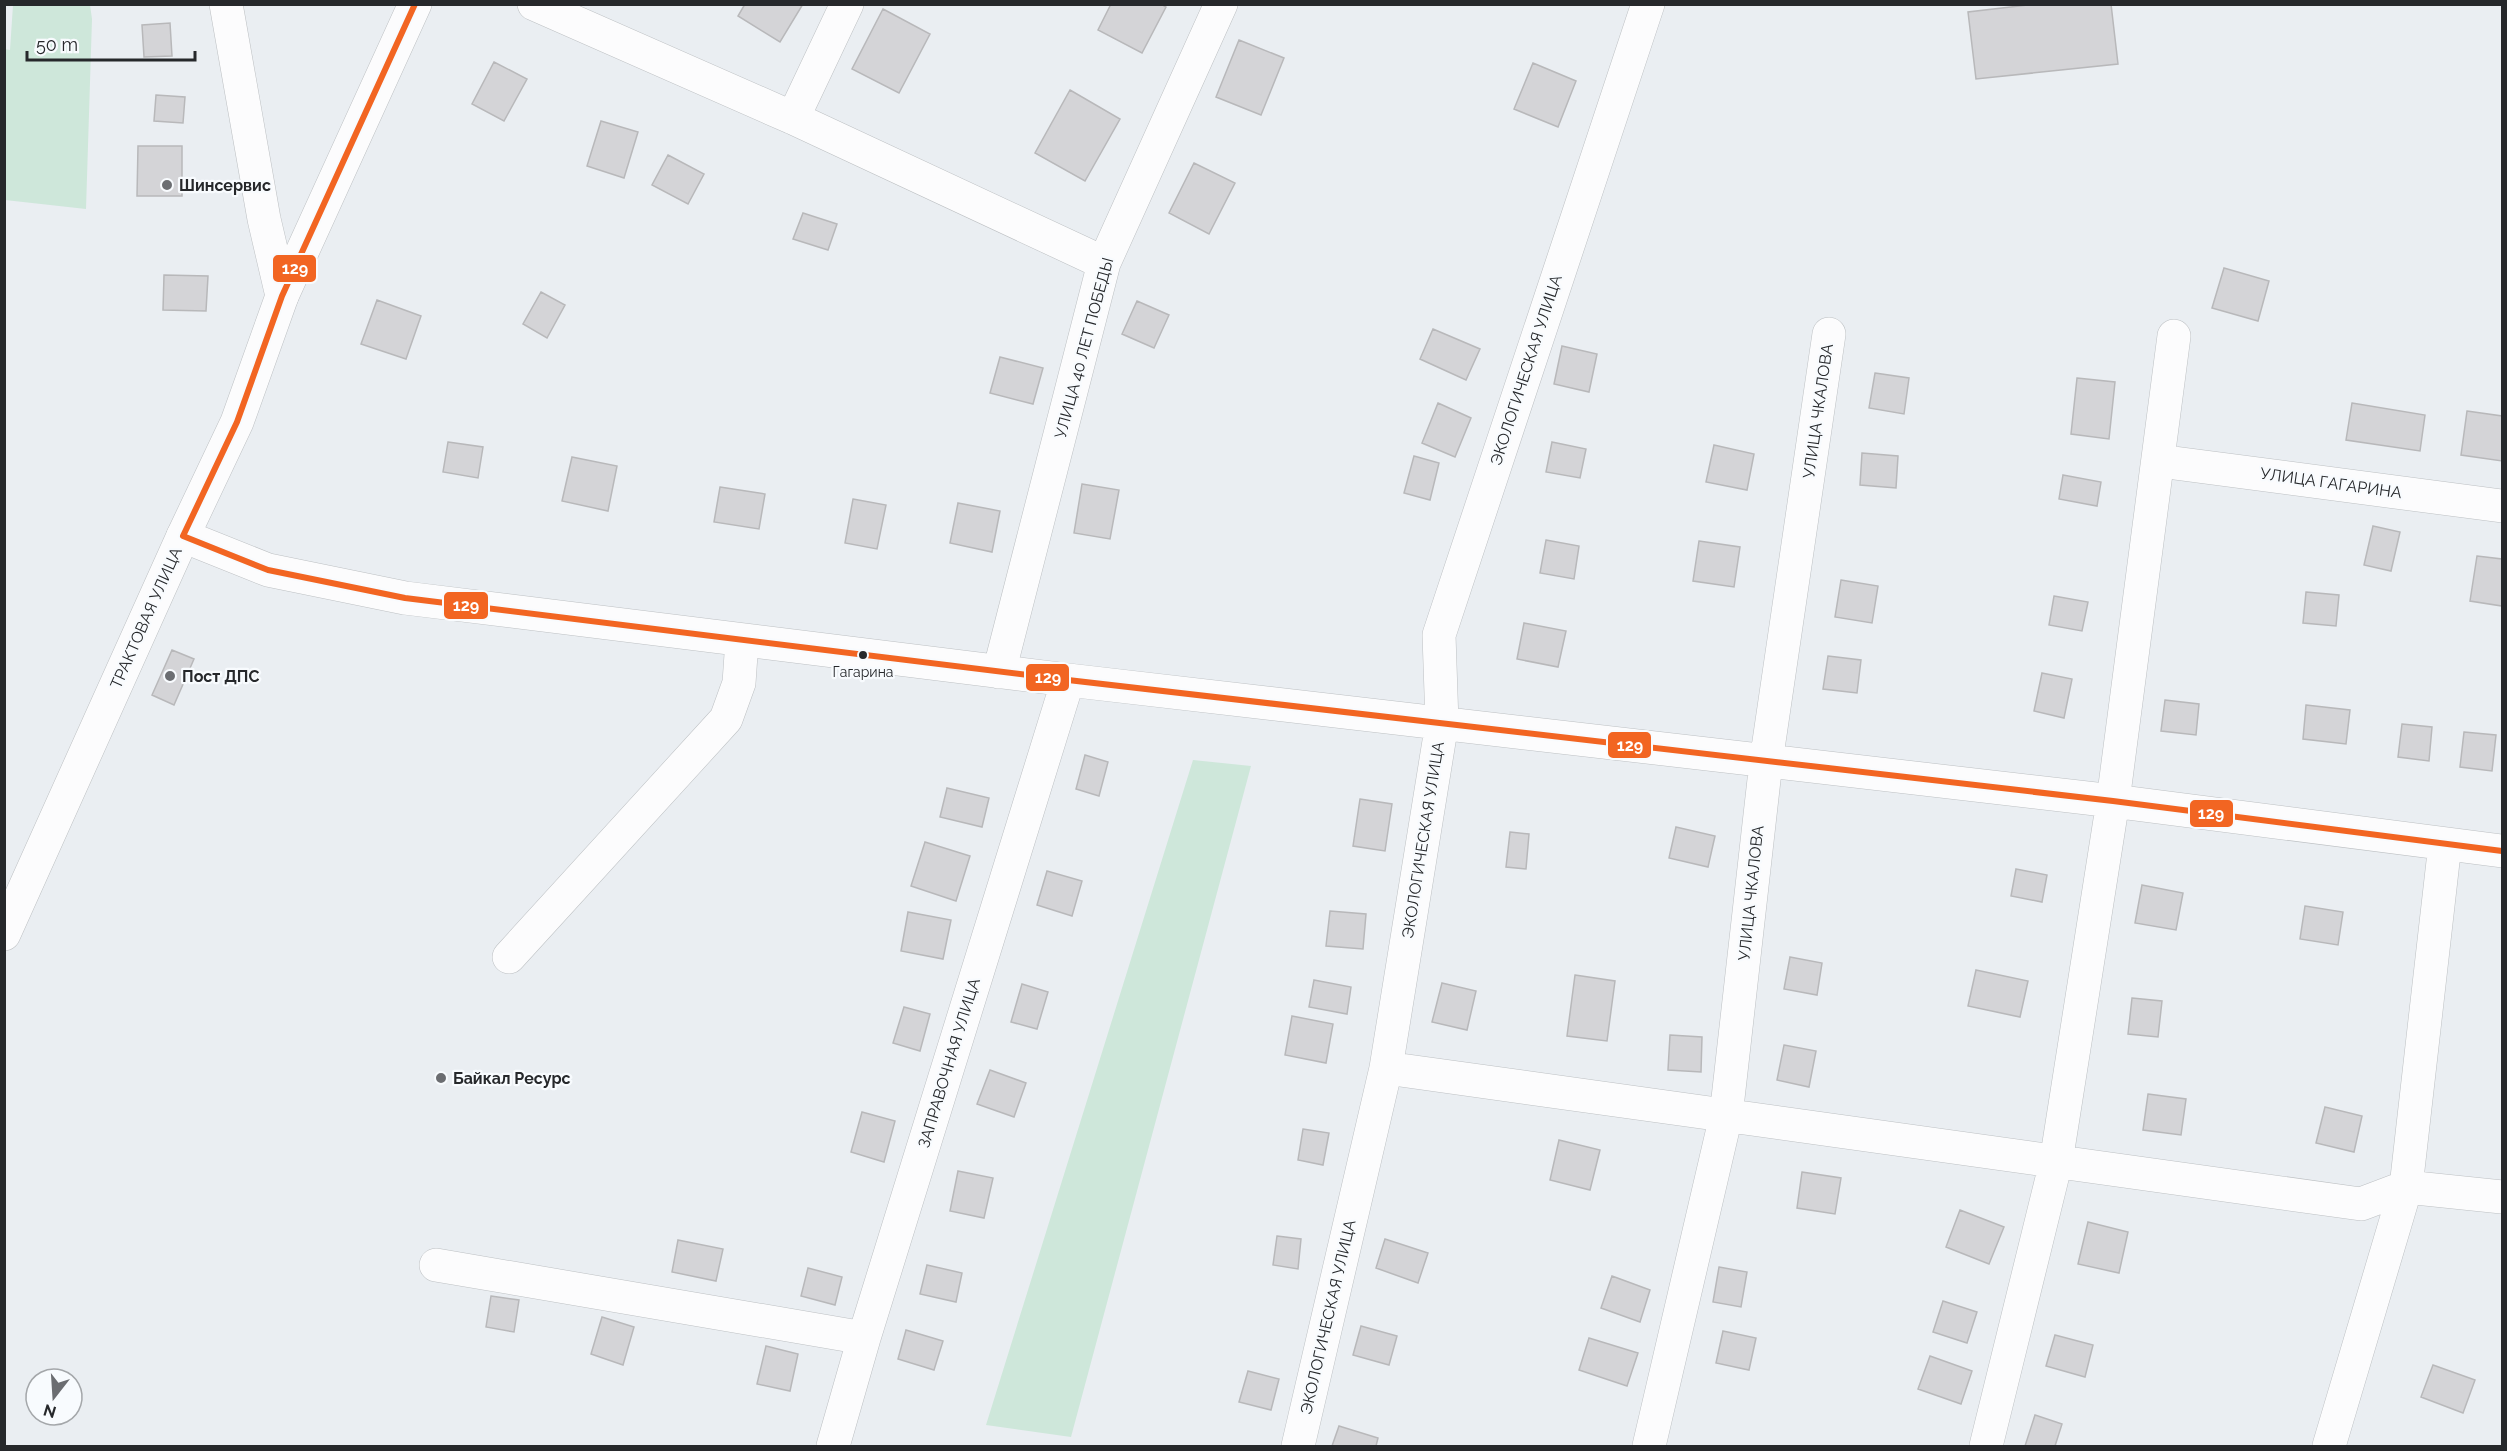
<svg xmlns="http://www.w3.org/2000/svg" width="2507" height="1451" viewBox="0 0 2507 1451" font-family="Raleway,sans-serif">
<rect width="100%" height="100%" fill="#eaeef2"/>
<path fill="#cee7da" d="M13 5H90L92 19 86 209 5 200 4 49 10 50Z
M1193 760 1251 766 1071 1437 986 1425Z"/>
<path fill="#d4d4d7" stroke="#b8b8ba" stroke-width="1.5" d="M745 4H803L780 42 738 16Z
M1111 4H1161L1166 7 1142 53 1098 30Z
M2036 4H2111L2118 64 1976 79 1968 12Z
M883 9 930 34 899 93 852 69Z
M170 23 172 56 144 57 142 25Z
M1239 40 1284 58 1261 115 1216 97Z
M494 62 527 79 504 121 472 104Z
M1533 63 1576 81 1558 127 1514 109Z
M1070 90 1120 119 1085 181 1035 153Z
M156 95 185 97 183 123 154 121Z
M601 121 638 132 624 178 587 166Z
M138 146H182V196H137Z
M668 155 704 174 688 204 652 185Z
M1194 163 1235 183 1209 234 1169 213Z
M803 213 837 224 828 250 793 239Z
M2224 268 2269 281 2258 321 2212 308Z
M164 275 208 276 206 311 163 310Z
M541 292 565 305 547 338 523 324Z
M377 300 421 316 406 359 361 344Z
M1137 301 1169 315 1154 348 1122 334Z
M1433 329 1480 349 1466 380 1420 359Z
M1562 346 1597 354 1589 392 1554 384Z
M1000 357 1043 368 1033 404 990 393Z
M1875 373 1909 378 1904 414 1869 408Z
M2077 378 2115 382 2109 439 2071 434Z
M1438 403 1471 418 1455 457 1422 443Z
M2352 403 2425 415 2420 451 2346 440Z
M2467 411 2502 416V461L2461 455Z
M448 442 483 447 478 478 443 472Z
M1552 442 1586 449 1580 478 1546 472Z
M1714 445 1754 454 1747 490 1706 482Z
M1862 453 1898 456 1896 488 1860 485Z
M1414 456 1439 463 1430 500 1404 493Z
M572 457 617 466 608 511 562 501Z
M2063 475 2101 482 2097 506 2059 499Z
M1082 484 1119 490 1110 539 1074 533Z
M720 487 765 494 759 529 714 522Z
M853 499 886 505 877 549 845 543Z
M958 503 1000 511 992 552 950 543Z
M2373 526 2400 532 2391 571 2364 565Z
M1546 540 1579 546 1574 579 1540 573Z
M1699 541 1740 547 1734 587 1693 581Z
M2477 556 2502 559V606L2470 601Z
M1841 580 1878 586 1872 623 1835 617Z
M2306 592 2339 595 2336 626 2303 623Z
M2054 596 2088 602 2082 631 2049 625Z
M1524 623 1566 631 1558 667 1517 659Z
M172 650 194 659 174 705 152 695Z
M1828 656 1861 660 1857 693 1823 689Z
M2042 673 2072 679 2064 718 2034 711Z
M2165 700 2199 704 2196 735 2161 731Z
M2306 705 2350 710 2346 744 2303 739Z
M2402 724 2432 727 2429 761 2398 757Z
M2464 732 2496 735 2492 771 2460 767Z
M1085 755 1108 762 1099 796 1076 789Z
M947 788 989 798 982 827 940 817Z
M1360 799 1392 804 1385 851 1353 846Z
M1676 827 1715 836 1708 867 1669 858Z
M1510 832 1529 834 1526 869 1506 867Z
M925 842 970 856 956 901 911 886Z
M2016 869 2047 875 2042 902 2011 896Z
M1047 871 1082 881 1072 916 1037 905Z
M2142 885 2183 893 2176 930 2135 923Z
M2305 906 2343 912 2338 945 2300 939Z
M1330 911 1366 914 1363 949 1326 946Z
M908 912 951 920 943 959 901 951Z
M1790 957 1822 963 1817 995 1784 989Z
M1976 970 2028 981 2020 1017 1968 1006Z
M1575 975 1615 981 1607 1041 1567 1036Z
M1314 980 1351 987 1347 1014 1309 1007Z
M1442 983 1476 991 1467 1030 1432 1022Z
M1022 984 1048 992 1037 1029 1011 1022Z
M2132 998 2162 1001 2158 1037 2128 1034Z
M904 1007 930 1014 920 1051 893 1043Z
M1292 1016 1333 1024 1326 1063 1285 1055Z
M1670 1035 1702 1037 1701 1072 1668 1070Z
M1784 1045 1816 1051 1809 1087 1777 1080Z
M990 1070 1026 1083 1014 1117 977 1104Z
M2148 1094 2186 1099 2181 1135 2143 1130Z
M2325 1107 2362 1116 2354 1152 2316 1143Z
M862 1112 895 1121 884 1162 851 1152Z
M1303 1129 1329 1133 1323 1165 1298 1160Z
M1559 1140 1600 1150 1590 1190 1550 1180Z
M958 1171 993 1178 984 1218 950 1211Z
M1802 1172 1841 1178 1835 1214 1797 1208Z
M1960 1210 2004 1227 1989 1264 1946 1247Z
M2088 1222 2128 1232 2119 1273 2078 1264Z
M1277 1236 1301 1239 1298 1269 1273 1265Z
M1385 1239 1428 1253 1418 1283 1376 1268Z
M678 1240 723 1249 716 1281 672 1272Z
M927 1265 962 1273 956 1302 920 1294Z
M1719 1267 1747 1272 1741 1307 1713 1302Z
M808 1268 842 1277 835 1305 801 1296Z
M1612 1276 1650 1290 1640 1322 1601 1308Z
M491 1296 519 1300 514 1332 486 1327Z
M1943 1301 1977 1312 1967 1343 1933 1332Z
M602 1317 634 1327 623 1365 591 1354Z
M1361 1326 1397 1336 1389 1365 1353 1355Z
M906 1330 943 1341 934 1370 898 1359Z
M1723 1331 1756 1338 1749 1370 1716 1363Z
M2055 1335 2093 1345 2085 1377 2046 1366Z
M1589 1338 1638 1353 1627 1386 1579 1370Z
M766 1346 798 1354 790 1391 757 1384Z
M1930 1356 1972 1371 1961 1404 1918 1389Z
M2433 1365 2475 1380 2463 1413 2421 1397Z
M1248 1371 1279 1379 1271 1410 1239 1402Z
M2035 1415 2062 1424 2055 1446H2025Z
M1339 1426 1378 1438 1376 1446H1332Z"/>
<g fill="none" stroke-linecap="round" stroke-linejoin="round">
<defs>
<path id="minor" d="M226 4 264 219 282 296
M534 4 793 118 1104 263
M793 118 847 4
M2159 461 2502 506
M183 536 268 570 405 598 1068 680 2113 801 2502 851
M999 672 1104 263 1221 4
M509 957 726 719 739 683 742 640
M1386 1068 2361 1204 2406 1187 2502 1197
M436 1265 864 1338
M833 1446 864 1338 1068 680
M1298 1446 1386 1068 1442 723 1439 635 1648 4
M1649 1446 1726 1116 1766 762 1829 334
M1986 1446 2056 1162 2113 801 2174 336
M2329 1446 2406 1187 2445 844"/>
<path id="highway" d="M4 934 183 536 237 422 282 296 415 4"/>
</defs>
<use href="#minor" stroke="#bdc0c3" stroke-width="34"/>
<use href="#highway" stroke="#bdc0c3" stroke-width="34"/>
<use href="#minor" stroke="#fcfcfd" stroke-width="33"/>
<use href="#highway" stroke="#fcfcfd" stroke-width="33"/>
<defs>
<path id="bus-1" d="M183 536 268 570 405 598 1068 680 2113 801 2502 851
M183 536 237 422 282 296 415 4"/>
</defs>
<use href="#bus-1" stroke="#f8fbfe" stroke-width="10"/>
<use href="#bus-1" stroke="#f26522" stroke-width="6"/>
</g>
<g fill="#6b6d71" stroke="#f8fbfe" stroke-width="2">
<circle cx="167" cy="185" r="6"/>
<circle cx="170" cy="676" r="6"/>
<circle cx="441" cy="1078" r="6"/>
</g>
<circle fill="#26282b" stroke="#f8fbfe" stroke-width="2" cx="863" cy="655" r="5"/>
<g text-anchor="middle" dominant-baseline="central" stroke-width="4.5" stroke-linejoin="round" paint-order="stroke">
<g font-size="14" fill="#26282b" stroke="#f8fbfe">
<text x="863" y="672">Гагарина</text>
</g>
<g font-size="16" font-weight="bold" fill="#26282b" stroke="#f8fbfe" text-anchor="start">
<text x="179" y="185">Шинсервис</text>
<text x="182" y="676">Пост ДПС</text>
<text x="453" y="1078">Байкал Ресурс</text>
</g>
<g font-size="16" fill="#26282b" stroke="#f8fbfe">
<text transform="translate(1084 348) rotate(-75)">УЛИЦА 40 ЛЕТ ПОБЕДЫ</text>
<text transform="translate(1526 370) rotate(-72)">ЭКОЛОГИЧЕСКАЯ УЛИЦА</text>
<text transform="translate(1818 411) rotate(-82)">УЛИЦА ЧКАЛОВА</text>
<text transform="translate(2331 483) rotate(8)">УЛИЦА ГАГАРИНА</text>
<text transform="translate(146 618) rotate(-66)">ТРАКТОВАЯ УЛИЦА</text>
<text transform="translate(1423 840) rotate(-81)">ЭКОЛОГИЧЕСКАЯ УЛИЦА</text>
<text transform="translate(1751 893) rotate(-84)">УЛИЦА ЧКАЛОВА</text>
<text transform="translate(949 1063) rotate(-73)">ЗАПРАВОЧНАЯ УЛИЦА</text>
<text transform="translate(1328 1317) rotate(-77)">ЭКОЛОГИЧЕСКАЯ УЛИЦА</text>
</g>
</g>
<g stroke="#f8fbfe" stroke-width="2">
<rect x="272" y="254" width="45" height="29" rx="6" fill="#f26522"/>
<rect x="443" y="591" width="46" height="29" rx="6" fill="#f26522"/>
<rect x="1025" y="663" width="45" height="29" rx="6" fill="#f26522"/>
<rect x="1607" y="731" width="45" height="28" rx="6" fill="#f26522"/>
<rect x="2189" y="799" width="45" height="29" rx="6" fill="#f26522"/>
</g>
<g font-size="16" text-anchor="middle" font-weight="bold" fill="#fff">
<text x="295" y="274">129</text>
<text x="466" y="611">129</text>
<text x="1048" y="683">129</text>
<text x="1630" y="751">129</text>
<text x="2211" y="819">129</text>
</g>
<rect width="2507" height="1451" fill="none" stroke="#26282b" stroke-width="12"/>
<g transform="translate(54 1397) rotate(197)"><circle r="28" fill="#f8fbfe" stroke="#a4a7aa" stroke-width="1.5"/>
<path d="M0-4.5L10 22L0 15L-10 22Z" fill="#6b6d71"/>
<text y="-9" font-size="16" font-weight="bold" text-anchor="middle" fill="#26282b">N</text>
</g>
<path d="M27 51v9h168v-9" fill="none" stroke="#26282b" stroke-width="3"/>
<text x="36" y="51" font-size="18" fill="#26282b" stroke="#f8fbfe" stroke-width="4.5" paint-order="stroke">50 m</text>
</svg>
